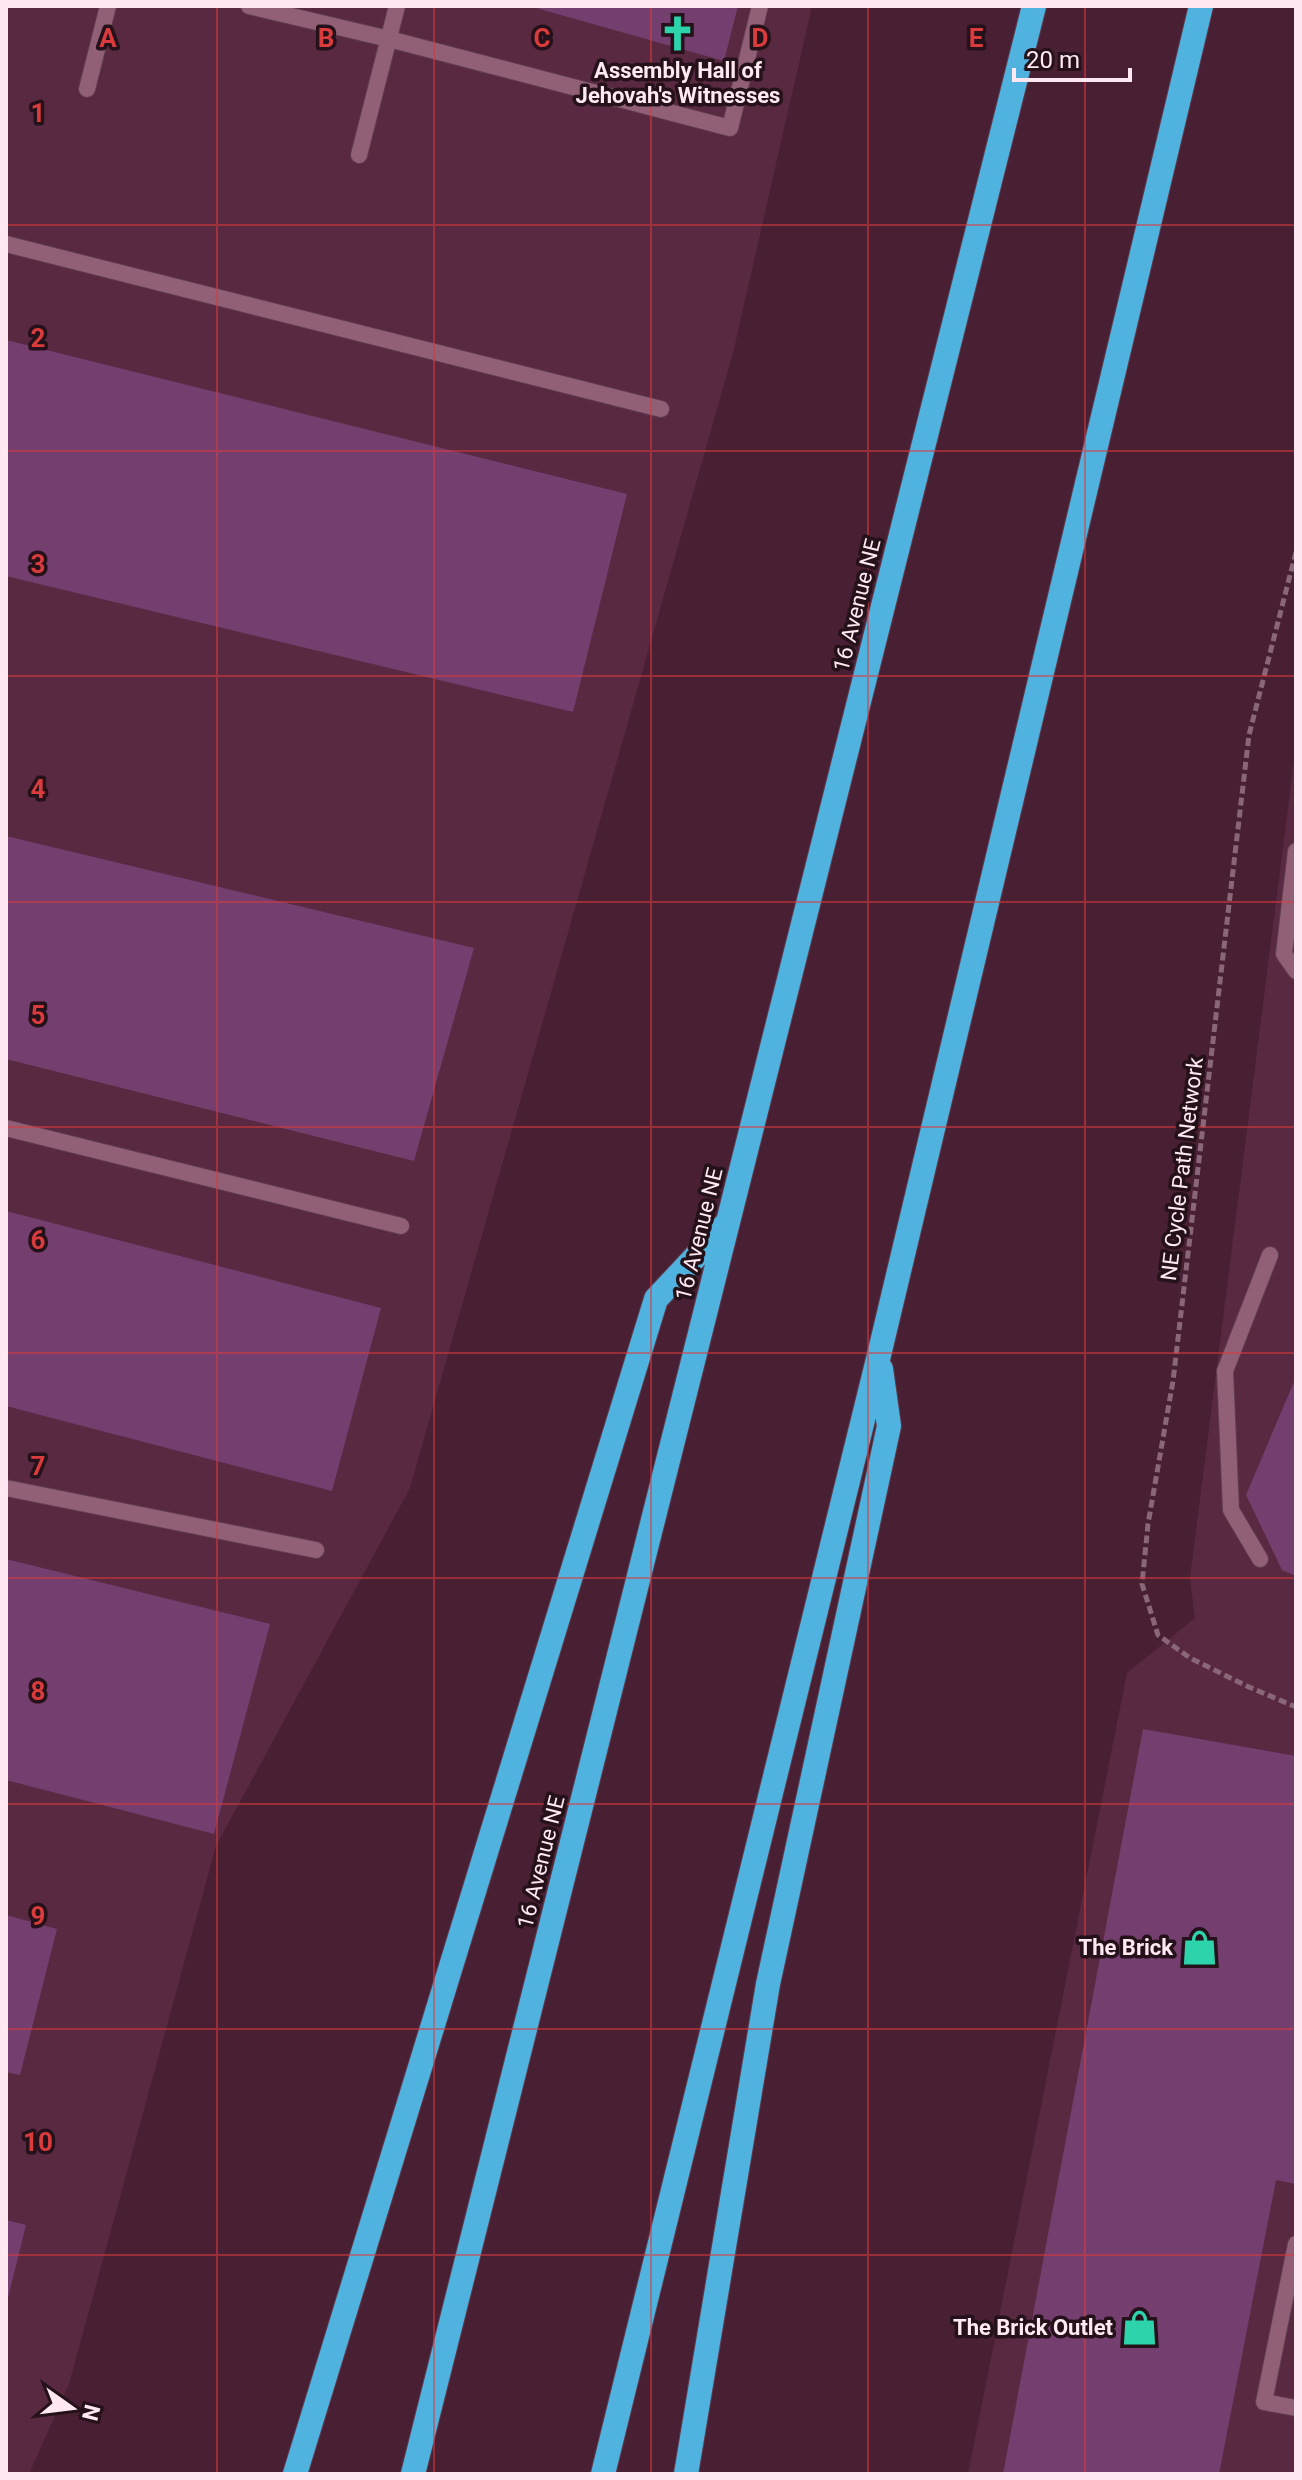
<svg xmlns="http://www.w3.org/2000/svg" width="1302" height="2480" viewBox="0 0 1302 2480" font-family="Roboto,sans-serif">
<rect width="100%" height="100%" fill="#491f34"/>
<path fill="#592941" d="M6 6H812L733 353 410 1488 216 1846 69 2384 29 2474H6Z
M1296 745V2474H968L1127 1673 1195 1618 1190 1578Z"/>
<path fill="#743e6f" d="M529 6H738L724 61Z
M6 340 627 494 573 712 6 576Z
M6 836 474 948 414 1161 6 1059Z
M6 1211 381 1308 332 1491 6 1406Z
M1296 1377V1576L1282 1570 1246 1495Z
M6 1559 270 1624 214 1834 6 1780Z
M1143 1729 1296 1756V2184L1276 2180 1219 2474H1003Z
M6 1915 57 1929 20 2075 6 2072Z
M6 2220 26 2225 7 2302 6 2301Z"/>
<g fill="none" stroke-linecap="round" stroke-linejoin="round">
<defs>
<path id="lane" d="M249 6 389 39 730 128 760 6
M87 89 108 6
M359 155 397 6
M6 244 661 409
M1296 851 1284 954 1296 971
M6 1128 401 1226
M6 1488 316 1550
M1260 1559 1231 1510 1225 1371 1270 1255
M1296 2244 1264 2402 1296 2408"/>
<path id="highway" d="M295 2474 656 1299 728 1222
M413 2474 1034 6
M603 2474 879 1355 1201 6
M686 2474 768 1984 889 1426 881 1369"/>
</defs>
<use href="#lane" stroke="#5f3c4f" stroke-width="18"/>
<use href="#highway" stroke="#5f3c4f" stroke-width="26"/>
<path stroke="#8a6778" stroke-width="5" stroke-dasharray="8 4" stroke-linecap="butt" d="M1296 552 1249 735 1173 1381 1148 1524 1142 1584 1158 1635 1190 1658 1249 1687 1296 1707"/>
<use href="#lane" stroke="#916076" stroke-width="16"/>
<use href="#highway" stroke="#50b2de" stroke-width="24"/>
</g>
<path fill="none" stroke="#da3b3c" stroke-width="2" stroke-opacity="0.55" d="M217 6V2474M434 6V2474M651 6V2474M868 6V2474M1085 6V2474M6 225H1296M6 451H1296M6 676H1296M6 902H1296M6 1127H1296M6 1353H1296M6 1578H1296M6 1804H1296M6 2029H1296M6 2255H1296"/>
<defs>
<symbol id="church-bare" viewBox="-9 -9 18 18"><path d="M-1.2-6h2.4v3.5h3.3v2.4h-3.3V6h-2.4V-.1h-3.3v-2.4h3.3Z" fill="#2dd4ab" stroke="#24111a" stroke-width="2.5" paint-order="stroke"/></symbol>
<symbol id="shop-bare" viewBox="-9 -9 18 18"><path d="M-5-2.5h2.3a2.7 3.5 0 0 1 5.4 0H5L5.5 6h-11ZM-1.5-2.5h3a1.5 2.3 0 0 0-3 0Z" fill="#2dd4ab" stroke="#24111a" stroke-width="2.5" paint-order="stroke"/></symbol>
</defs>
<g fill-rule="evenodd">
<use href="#church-bare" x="652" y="8" width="51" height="51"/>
<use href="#shop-bare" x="1174" y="1922" width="51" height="51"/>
<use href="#shop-bare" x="1114" y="2302" width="51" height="51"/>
</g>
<g text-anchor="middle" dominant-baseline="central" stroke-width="7" stroke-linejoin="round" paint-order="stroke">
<g font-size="22" font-weight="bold" fill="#ffe8f1" stroke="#24111a" text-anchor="end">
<text x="678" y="70" text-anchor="middle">Assembly Hall of<tspan x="678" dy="25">Jehovah's Witnesses</tspan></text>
<text x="1173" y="1947">The Brick</text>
<text x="1113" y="2327">The Brick Outlet</text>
</g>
<g font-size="22" fill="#ffe8f1" stroke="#24111a">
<text transform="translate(857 605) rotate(-76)">16 Avenue NE</text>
<text transform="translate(1182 1169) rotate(-83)">NE Cycle Path Network</text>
<text transform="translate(699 1234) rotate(-76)">16 Avenue NE</text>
<text transform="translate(541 1862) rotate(-76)">16 Avenue NE</text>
</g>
</g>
<g font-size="26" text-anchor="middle" font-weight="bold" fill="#da3b3c" stroke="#24111a" stroke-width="7" stroke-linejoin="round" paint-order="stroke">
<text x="108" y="47">A</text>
<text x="326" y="47">B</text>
<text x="542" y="47">C</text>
<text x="760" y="47">D</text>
<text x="976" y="47">E</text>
<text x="38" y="122">1</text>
<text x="38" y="347">2</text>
<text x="38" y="573">3</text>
<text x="38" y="798">4</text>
<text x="38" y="1024">5</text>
<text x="38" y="1249">6</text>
<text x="38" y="1475">7</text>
<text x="38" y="1700">8</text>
<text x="38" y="1925">9</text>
<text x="38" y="2151">10</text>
</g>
<rect width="1302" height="2480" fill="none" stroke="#ffe8f1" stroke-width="16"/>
<g transform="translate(72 2408) rotate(104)" stroke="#24111a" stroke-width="6" paint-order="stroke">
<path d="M0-6L14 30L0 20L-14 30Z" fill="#ffe8f1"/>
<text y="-12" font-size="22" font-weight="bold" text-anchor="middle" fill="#ffe8f1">N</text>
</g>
<path d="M1014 68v12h116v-12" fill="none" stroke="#ffe8f1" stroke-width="4"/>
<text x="1026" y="68" font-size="24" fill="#ffe8f1" stroke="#24111a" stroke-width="6" paint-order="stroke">20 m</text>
</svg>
